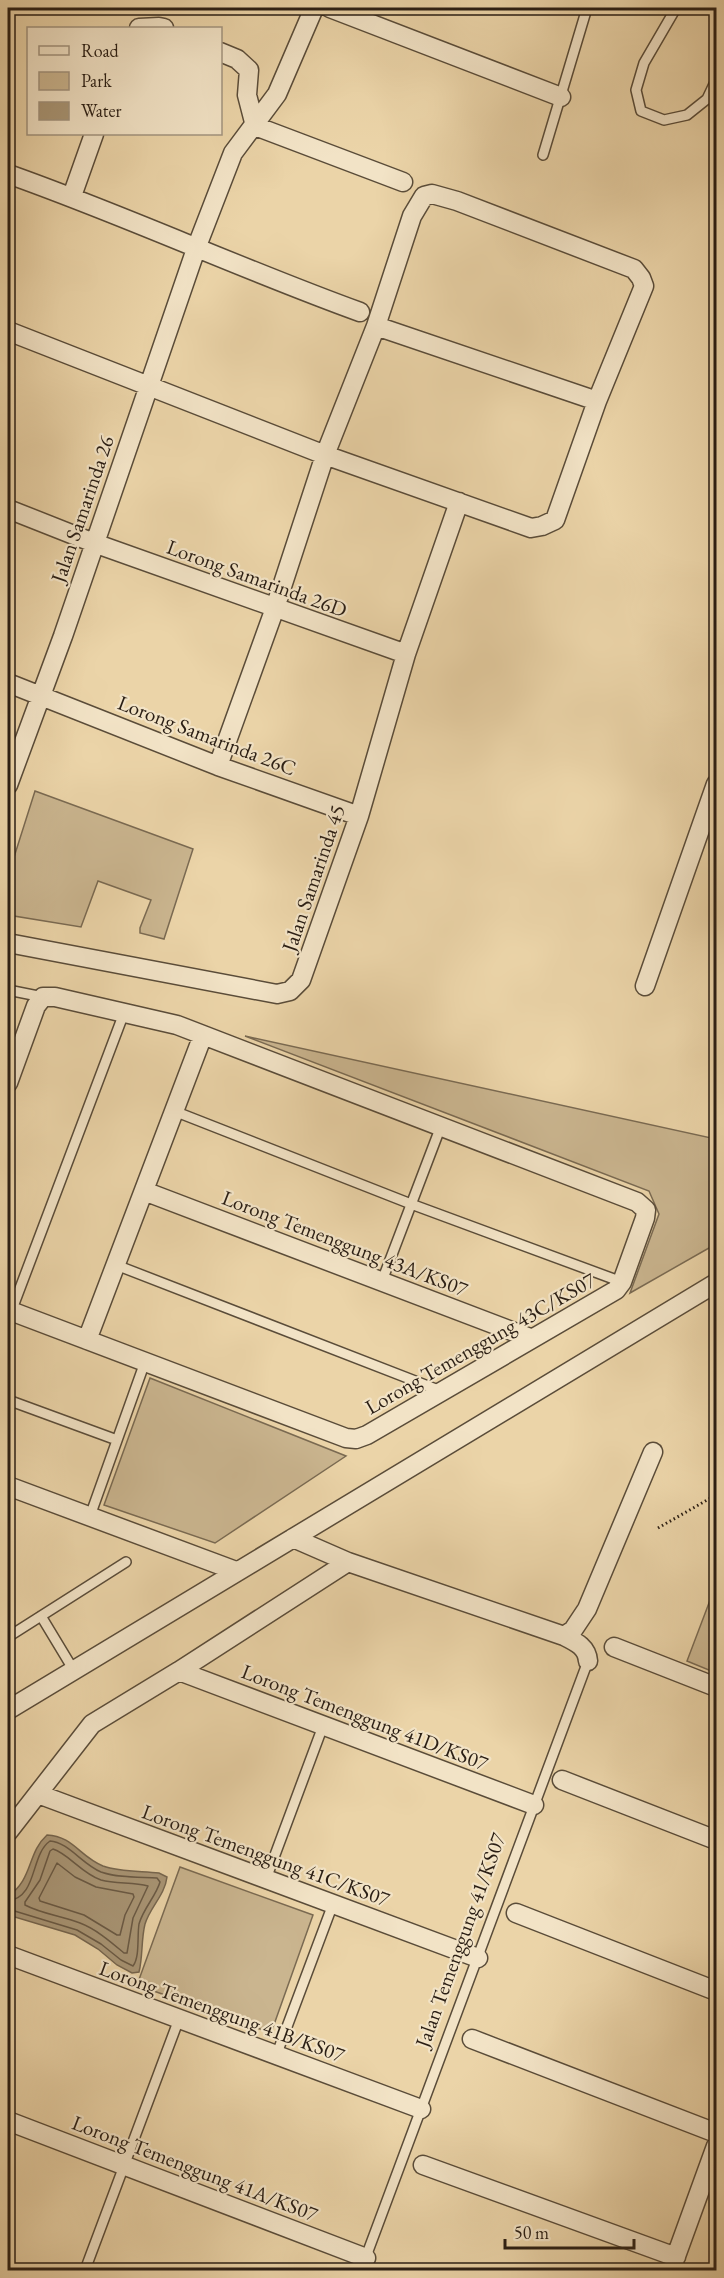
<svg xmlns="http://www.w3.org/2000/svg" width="724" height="2278" viewBox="0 0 724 2278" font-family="'EB Garamond',serif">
<rect width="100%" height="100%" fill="#ebd4a8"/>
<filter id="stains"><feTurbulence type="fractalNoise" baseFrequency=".00333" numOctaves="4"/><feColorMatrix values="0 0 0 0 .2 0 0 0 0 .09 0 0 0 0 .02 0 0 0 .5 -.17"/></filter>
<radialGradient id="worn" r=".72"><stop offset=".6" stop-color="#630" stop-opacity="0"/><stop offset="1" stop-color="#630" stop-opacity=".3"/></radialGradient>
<path fill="#cab58f" stroke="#7a6a52" stroke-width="1.5" d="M35 791 193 849 164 939 140 933V928L151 900 98 881 81 927 8 915V876Z
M245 1036 716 1139V1244L630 1293 659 1214 649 1191Z
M150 1378 346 1456 215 1543 104 1505Z
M712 1595 716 1597V1673L687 1661Z
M180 1867 313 1915 271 2033 137 1985Z"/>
<path fill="#a99676" stroke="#76664f" stroke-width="1.5" d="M47 1835C73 1836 80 1857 103 1866 120 1872 141 1871 159 1873L167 1877C165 1895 150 1907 145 1924 141 1940 143 1956 139 1972L132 1973 117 1965 98 1949 75 1935 8 1915V1896C33 1880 27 1853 47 1835Z"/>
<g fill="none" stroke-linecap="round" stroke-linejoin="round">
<path stroke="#6a5a45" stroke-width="1.5" d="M53 1849C69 1854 81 1873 101 1880 116 1884 133 1882 148 1886L133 1918 127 1953H124C111 1942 96 1929 80 1923 62 1916 42 1914 25 1905V1902L40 1880 50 1851Z
M57 1863 75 1877 96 1887 133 1894 134 1897 125 1915 120 1935H117L84 1915 40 1901 39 1898Z
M8 1901C38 1897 30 1855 50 1841 68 1842 82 1864 101 1872 118 1878 139 1877 157 1878L160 1882C156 1896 143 1909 139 1924 137 1936 140 1957 133 1966L121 1960 101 1944 77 1930 8 1909"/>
<defs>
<path id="lane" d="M676 8 644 63 636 90 641 111 664 120 687 115 707 99 716 80
M543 155 587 8
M8 990 43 997
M174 1111 411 1204 622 1282
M116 1265 441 1391
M382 1281 441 1126
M11 1312 124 1013
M8 1400 117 1440
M90 1516 145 1362
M41 1616 73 1669
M8 1637 126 1562
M266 1879 323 1726
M276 2056 333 1904
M85 2270 179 2019
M361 2270 588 1661"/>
<path id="street" d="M330 8 561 97
M139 28 159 27 164 28
M220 52 237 59 249 70 247 95 255 126
M255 126 403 182
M8 174C127 216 241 269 360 312
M72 196 94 134
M376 326 597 401
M8 331 325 455 531 528 542 526 555 520 597 401 644 286 641 278 634 269 457 201 432 194 424 196 412 216 376 326 325 455 275 608 218 766
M8 509 94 543 406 654
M8 683 218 766 359 816
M8 785 63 636 197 246 233 153 277 94 314 8
M8 943 277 994 290 991 301 980 359 816 406 654 459 502
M645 986 716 784
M8 1083 36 1006 43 997H55L177 1025 637 1202 646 1210 645 1218 622 1282 616 1290 367 1435 356 1439 346 1438 8 1310
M144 1191 530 1338
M87 1340 203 1035
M8 1486 236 1571
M293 1538 348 1562 564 1636 573 1630 587 1609 653 1452
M564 1636C576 1642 587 1647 588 1661
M614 1647 716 1687
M179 1671 534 1805
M8 1710 716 1283
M562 1780 716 1840
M38 1794 478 1958
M8 1832 92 1724 179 1671 348 1562
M516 1913 716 1991
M8 1955 421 2109
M472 2039 716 2133
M8 2121 366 2258
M423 2165 676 2257
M671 2270 716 2146"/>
</defs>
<use href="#lane" stroke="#5a4c39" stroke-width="12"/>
<use href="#street" stroke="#5a4c39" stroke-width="21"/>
<path stroke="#2a1e14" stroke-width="3" stroke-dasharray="1.5 3" stroke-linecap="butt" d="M658 1528 716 1495"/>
<use href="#lane" stroke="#f2e3c6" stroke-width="9"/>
<use href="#street" stroke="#f2e3c6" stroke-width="18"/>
</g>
<g text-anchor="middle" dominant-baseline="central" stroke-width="4.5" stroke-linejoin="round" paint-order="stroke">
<g font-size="21" fill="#2a1e14" stroke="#f2e3c6">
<text transform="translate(82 509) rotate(-71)">Jalan Samarinda 26</text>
<text transform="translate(257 578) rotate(20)">Lorong Samarinda 26D</text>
<text transform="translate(207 735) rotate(21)">Lorong Samarinda 26C</text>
<text transform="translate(313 878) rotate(-71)">Jalan Samarinda 45</text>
<text transform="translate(345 1243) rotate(21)">Lorong Temenggung 43A/KS07</text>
<text transform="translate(480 1343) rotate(-30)">Lorong Temenggung 43C/KS07</text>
<text transform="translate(365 1717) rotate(21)">Lorong Temenggung 41D/KS07</text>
<text transform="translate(266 1855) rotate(20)">Lorong Temenggung 41C/KS07</text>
<text transform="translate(460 1940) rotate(-70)">Jalan Temenggung 41/KS07</text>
<text transform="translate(222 2011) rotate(20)">Lorong Temenggung 41B/KS07</text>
<text transform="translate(195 2168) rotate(21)">Lorong Temenggung 41A/KS07</text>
</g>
</g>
<rect width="724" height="2278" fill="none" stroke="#ebd4a8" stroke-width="30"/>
<rect x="9" y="9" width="706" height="2260" fill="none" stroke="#2a1e14" stroke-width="3"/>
<rect x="15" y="15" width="694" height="2248" fill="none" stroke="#2a1e14" stroke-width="1.5"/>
<rect x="27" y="27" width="195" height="108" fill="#f2e3c6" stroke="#a2947f" stroke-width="1.5"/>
<rect x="39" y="46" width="30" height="9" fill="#f2e3c6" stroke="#a2947f" stroke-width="1.5"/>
<text x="81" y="57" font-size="18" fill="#2a1e14">Road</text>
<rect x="39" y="72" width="30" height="18" fill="#cab58f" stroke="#a2947f" stroke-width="1.5"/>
<text x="81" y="87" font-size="18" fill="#2a1e14">Park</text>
<rect x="39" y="102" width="30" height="18" fill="#a99676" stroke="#a2947f" stroke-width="1.5"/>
<text x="81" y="117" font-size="18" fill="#2a1e14">Water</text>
<path d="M505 2239v9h129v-9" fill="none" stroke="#2a1e14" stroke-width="3"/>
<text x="514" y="2239" font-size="18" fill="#2a1e14" stroke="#f2e3c6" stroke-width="4.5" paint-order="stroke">50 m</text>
<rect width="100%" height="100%" filter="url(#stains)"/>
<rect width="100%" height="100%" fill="url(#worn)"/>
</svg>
